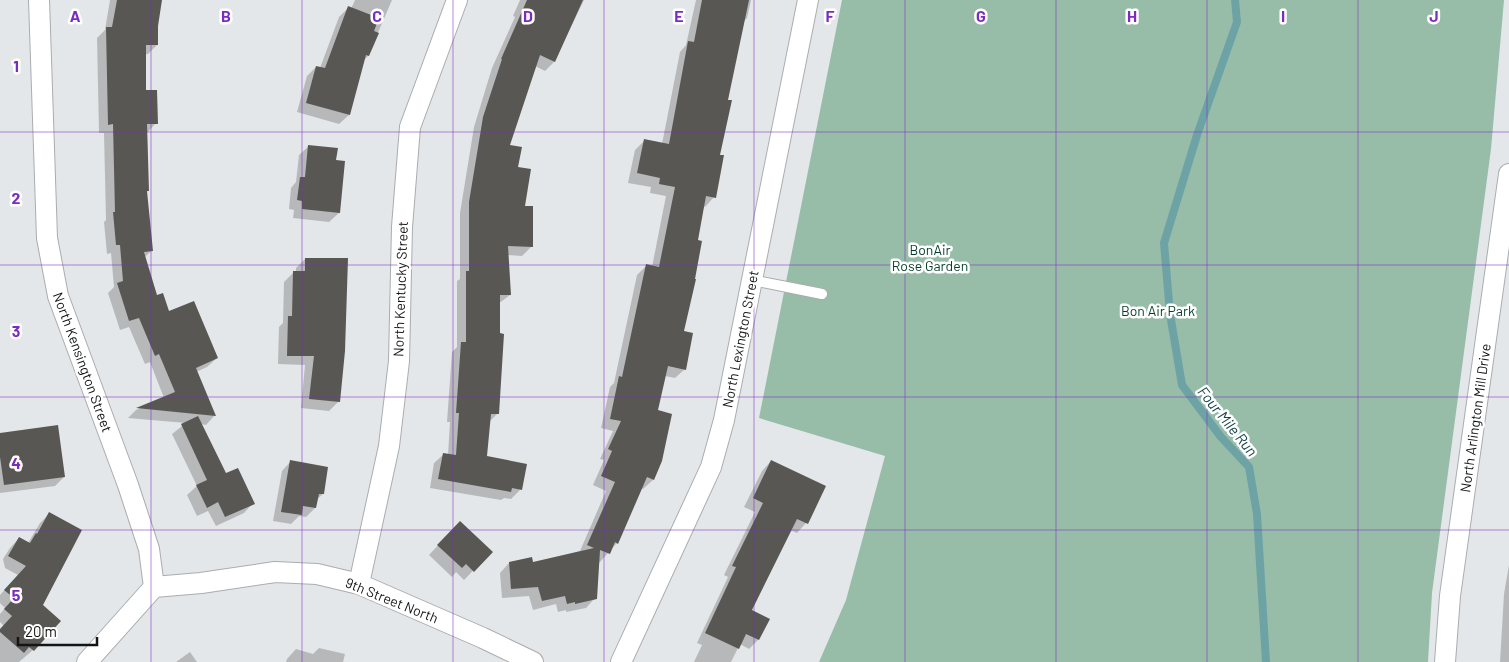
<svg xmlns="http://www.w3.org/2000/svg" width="1509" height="662" viewBox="0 0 1509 662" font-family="Barlow,sans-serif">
<rect width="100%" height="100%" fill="#e4e7e9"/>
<path fill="#97bda9" d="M842 0H1504L1491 149 1432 593 1428 662H819L846 600 885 456 759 418Z"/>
<path fill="#0003" d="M110 0H161L157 26V45L148 54H145V92L156 123 147 133 148 191 146 192 151 251 144 258 156 297 168 313 217 358 207 367 196 372 215 415 206 425 201 424 225 475 253 503 244 513 216 526 208 511 197 516 187 495 197 486 172 434 186 423 128 418 136 410 164 398 150 362 145 364 129 327 120 330 108 293 114 287 111 253 107 254 104 222 106 220 104 133H99L97 38 105 30Z
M355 0H392L368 56 364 60 349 115 339 124 297 112 307 76 316 67 320 68 339 17 348 8 351 9Z
M520 0H584L554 62 545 71 535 66 508 146 517 168 532 246 522 256 508 255 510 295 498 304 497 414 489 422 486 457 520 490 511 499 504 498 501 500 430 488 434 463 444 454 448 455 450 422H447L452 352 457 347V281L460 279V213L474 127 492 68 515 17 513 16Z
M696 0H751L747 18 744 21 727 101 718 156 714 197 705 207 703 206 683 332 685 369 675 378 665 376 657 411 661 461 653 480 643 489 641 488 617 543 599 563 595 598 586 608 566 612V610L558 612 556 604 533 610 529 596 502 598 500 573 509 563H532L580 551 606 491 593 485 604 460 600 459 613 431 601 428 610 387 614 383 637 275 647 265 652 267 666 196 650 193 651 187 628 183 635 150 644 141 662 144 680 52 686 45Z
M309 146 335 162 339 213 329 222 293 218 294 210 289 209 291 188 296 182 299 155Z
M305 259 339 401 329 411 301 408 305 365 278 364 279 327 283 323 284 282 294 272H296V268Z
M0 434 64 477 55 486 0 493Z
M291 461 323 494 316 500 315 508 306 517 299 516 291 524 273 521 282 471Z
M771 461 824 487 806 523 797 533 790 530 751 611 758 640 749 649 740 644 731 662H694L702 645 697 643 728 577 724 575 755 512 744 507 762 471Z
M49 514 42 605 33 650 19 662H0V630L4 626 0 622V614L5 608 0 603V595L18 575 5 568 3 559 10 548 19 538 28 543 40 523Z
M460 522 491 552 464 580 456 572 452 577 429 555Z
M1509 565V662H1500L1504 594Z
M319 648 345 654 343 662H286L287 659 296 649 313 654Z
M190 652 197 662H176Z"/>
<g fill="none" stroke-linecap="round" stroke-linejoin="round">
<path stroke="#6ea3a6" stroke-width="8" d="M1235 0 1237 22 1197 135 1164 243 1170 314 1182 385 1221 437 1249 467 1257 514 1266 662"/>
</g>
<path fill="#595754" d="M117 0H162L158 26V45H146V90H157L158 124H147L149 191H147L153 251 144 252 157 295 163 293 169 311 194 301 218 358 196 368 216 416 136 408 175 392 159 354 155 356 139 318 129 321 117 283 123 281 120 245H116L113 212H115L113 124 108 125 106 27H112Z
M527 0H583L555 62 540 55 510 145 522 147 518 167 531 169 525 206H533V247L508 246 511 295H500V333L504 334 499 414H491L487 456 527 464 522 490 512 488 511 492 438 479 443 453 456 455 459 413H456L461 342H466V271H469V202L483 117 502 59H501Z
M702 0H749L728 100H732L720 155H724L716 198 706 196 698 240 702 241 695 279H696L684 331 693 333 686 370 668 366 658 410 672 414 662 461 654 480 647 477 618 544 615 542 610 554 600 550 597 599 575 604V602L567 604 565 596 542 601 538 587 511 589 509 562 532 557 533 562 594 548 587 545 615 482 601 476 612 451 608 449 621 421 610 419 619 376 622 377 646 264 659 267 675 187 659 184 660 178 637 173 644 139 669 144 688 41 694 42Z
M348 6 379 18 374 31 379 33 369 56 366 55 350 115 306 103 316 66 325 68Z
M308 145 338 148 336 160 345 161 340 213 302 209V201L297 200 300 177H305Z
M305 258H348L345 351 340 402 309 399 314 356H287L288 316H292L293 271H305Z
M198 416 226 473 238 468 255 504 225 517 218 502 207 508 196 485 207 480 181 424Z
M58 425 65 477 4 485 0 457V433Z
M290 460 328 467 324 494H319L316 508 303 506 302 515 281 512Z
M771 460 826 486 808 524 797 519 752 610 770 619 759 640 746 634 739 649 705 633 736 567 732 566 763 503 753 498Z
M49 512 82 530 43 605 61 621 34 651 29 647 24 653 0 632V629L12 616 4 609 14 598 4 590 26 566 8 556 19 537 30 543 36 533 37 534Z
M460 521 493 552 474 572 466 564 462 568 437 545Z"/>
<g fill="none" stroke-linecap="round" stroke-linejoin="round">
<defs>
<path id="lane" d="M752 280 822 294"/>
<path id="street" d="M39 0 47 238 58 296 128 485 149 549 154 587 87 662
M359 584 389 446 399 361 402 227 410 127 457 0
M154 587 201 583 275 572 317 574 359 584 483 638 533 662
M621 662 711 467 724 420 808 0
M1445 662 1450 596 1509 174"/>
</defs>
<use href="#lane" stroke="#aaadaf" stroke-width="12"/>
<use href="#street" stroke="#aaadaf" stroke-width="22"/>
<use href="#lane" stroke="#fff" stroke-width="10"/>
<use href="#street" stroke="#fff" stroke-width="20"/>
</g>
<path fill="none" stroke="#7b2cbf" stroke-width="1" stroke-opacity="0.55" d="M151 0V662M302 0V662M453 0V662M604 0V662M754 0V662M905 0V662M1056 0V662M1207 0V662M1358 0V662M0 132H1509M0 265H1509M0 397H1509M0 530H1509"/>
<g text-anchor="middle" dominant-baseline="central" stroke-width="5" stroke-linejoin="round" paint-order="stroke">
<g font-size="14" fill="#053f29" stroke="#fff">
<text x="930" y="249">BonAir<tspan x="930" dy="16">Rose Garden</tspan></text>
<text x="1158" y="310">Bon Air Park</text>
</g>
<g font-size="14" fill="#131415" stroke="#fff">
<text transform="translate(400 289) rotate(-88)">North Kentucky Street</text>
<text transform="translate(740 339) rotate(-79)">North Lexington Street</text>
<text transform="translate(83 362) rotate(70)">North Kensington Street</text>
<text transform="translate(1475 418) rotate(-82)">North Arlington Mill Drive</text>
<text transform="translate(392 600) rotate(22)">9th Street North</text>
</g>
<g font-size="15" font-style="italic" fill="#144548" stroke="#fff">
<text transform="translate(1228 421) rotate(51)">Four Mile Run</text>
</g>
</g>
<g font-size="16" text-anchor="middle" font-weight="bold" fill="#7b2cbf" stroke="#fff" stroke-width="5" stroke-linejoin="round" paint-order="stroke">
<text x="75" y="22">A</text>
<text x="226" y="22">B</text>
<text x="377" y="22">C</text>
<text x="528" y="22">D</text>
<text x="679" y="22">E</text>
<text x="830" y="22">F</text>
<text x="981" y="22">G</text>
<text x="1132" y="22">H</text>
<text x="1283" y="22">I</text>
<text x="1434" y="22">J</text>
<text x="16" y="72">1</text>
<text x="16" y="204">2</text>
<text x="16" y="337">3</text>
<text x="16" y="469">4</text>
<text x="16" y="601">5</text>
</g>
<path d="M18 637v8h79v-8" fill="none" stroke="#131415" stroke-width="2.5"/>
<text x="25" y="637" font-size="15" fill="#131415" stroke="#ffffff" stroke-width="4" paint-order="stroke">20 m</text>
</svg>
